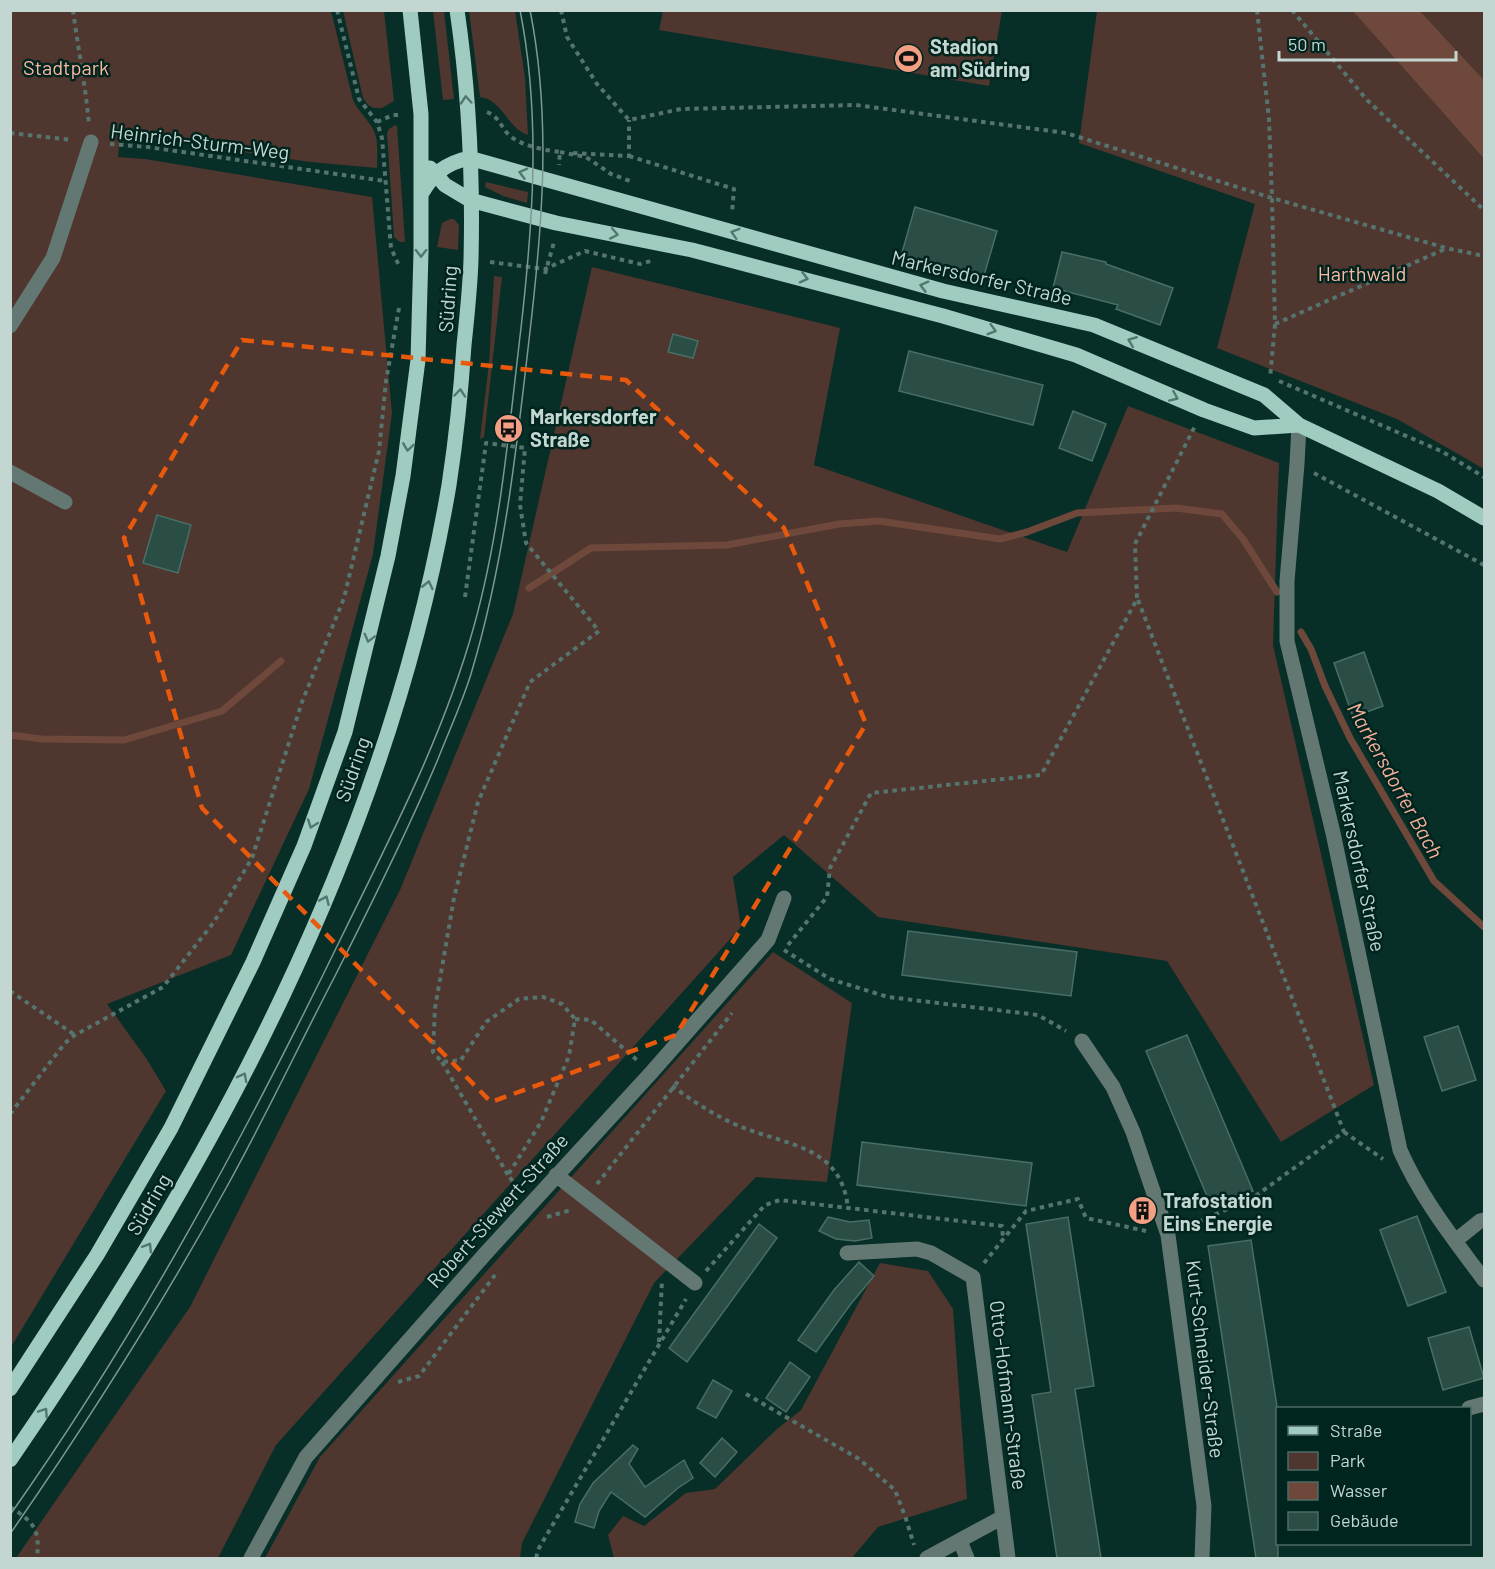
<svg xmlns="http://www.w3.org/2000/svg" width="1495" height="1569" viewBox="0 0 1495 1569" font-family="Barlow,sans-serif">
<rect width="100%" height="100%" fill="#072e27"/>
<path fill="#4f362e" d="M11 11H331L353 100C358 111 367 118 373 129 379 140 377 155 377 168L310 162 120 134 118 157 145 159 372 197 392 413 373 554 309 789 231 955 107 1004 146 1058 166 1091 11 1347Z
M343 11H384L394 101 382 108H374L368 105 363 98Z
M433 11H444L454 99 443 100Z
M469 11H515L525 78 528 135C507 128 503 100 480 97Z
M663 11V10L1002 11 989 86 659 30Z
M1097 11H1354L1484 159V469L1397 419 1217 348 1255 204 1079 143Z
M1420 11H1484V80Z
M395 125 397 126 405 242H400L394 237 387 133 389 129Z
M486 182 528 192 527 203 503 196 485 187Z
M450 219H454L459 225 458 250 437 247 442 223Z
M592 267 840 328 814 465 1067 552 1128 406 1279 463 1273 645 1374 1085 1281 1142 1167 961 878 917 784 835 733 877 741 927 276 1445 218 1558H16L190 1307 400 890 513 614Z
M494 276 502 277 484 437 480 439 489 363Z
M773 952 852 1003 827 1182 756 1177 654 1283 522 1543 520 1558H265L320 1457Z
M880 1263 928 1271 953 1309 967 1499 878 1527 852 1558H754L753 1557 743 1558H614L608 1535 623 1516 644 1526 686 1493 715 1489 777 1429 801 1410Z"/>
<path fill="#6f483c" d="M1353 11H1420L1484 80V159Z"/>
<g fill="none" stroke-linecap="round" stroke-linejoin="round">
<path stroke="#6f483c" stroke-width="7" d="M529 588 591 548 727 545 839 524 879 521 1000 539 1027 532 1077 513 1176 508 1222 514 1243 539 1277 592
M1301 632 1311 649 1325 686 1350 738 1434 881 1484 927
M10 735 42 739 124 740 222 711 281 661"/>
</g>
<path fill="#2a4e46" stroke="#496e65" stroke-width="1.5" d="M915 207 997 231 983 279 901 256Z
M1062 252 1106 262V264L1173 288 1160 325 1116 309 1118 305 1053 288Z
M673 334 698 341 693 358 668 352Z
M909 351 1043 385 1033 425 899 391Z
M1073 411 1106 424 1092 461 1059 448Z
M157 515 191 525 178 573 143 563Z
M1364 652 1383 706 1353 717 1334 663Z
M908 931 1077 952 1071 996 902 975Z
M1458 1026 1476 1080 1442 1091 1424 1037Z
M1187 1035 1253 1191 1212 1208 1146 1051Z
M862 1142 1032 1163 1026 1206 857 1185Z
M1417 1216 1446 1292 1408 1306 1380 1230Z
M828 1217 850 1222 869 1220 872 1238 855 1241 836 1239 819 1231Z
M1068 1217 1094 1386 1075 1389 1101 1558H1057L1032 1395 1051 1392 1026 1224Z
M759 1224 777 1238 687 1362 669 1348Z
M1251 1240 1278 1413V1558H1256L1208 1246Z
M859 1262 874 1276 850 1305 816 1352 798 1340 834 1290Z
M1469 1327 1484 1378 1443 1390 1428 1338Z
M790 1362 810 1377 786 1412 766 1398Z
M713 1380 732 1391 716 1418 697 1408Z
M722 1438 737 1452 715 1477 700 1463Z
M633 1445 638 1449 629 1464 645 1487 684 1460 693 1478 678 1488 645 1517 611 1492 599 1511 594 1528 575 1522 580 1504 593 1483Z"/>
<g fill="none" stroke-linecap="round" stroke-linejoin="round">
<path stroke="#55746e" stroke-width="4" stroke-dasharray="4.5 4.5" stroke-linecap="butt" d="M73 10C78 49 86 87 89 126
M337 10 359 99 377 122 382 138 391 248 400 268
M561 10 567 37 597 84 629 120 681 109 856 105 1066 133 1272 198 1446 248 1484 256
M1257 10 1269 119 1272 198 1275 324 1270 378
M1292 10 1367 100 1484 210
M487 112C501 118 500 127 510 136 522 146 545 150 560 152L559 165
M377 122 393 115H402
M10 133 72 140
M110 144 148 147 385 181
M560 152 586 157 611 174 630 181
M573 153 629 156V120
M629 156 734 189 732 213
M490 262 545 269 585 251 640 264 651 261
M545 274 554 242
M1275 324 1445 249
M1279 381 1441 451 1484 477
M1314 473 1484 565
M465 597 486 443 525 448 520 505 526 543 599 631 530 682 478 802 454 898 435 1008 433 1052 442 1062 461 1060 486 1022 519 999 543 997 562 1004 575 1019 569 1056 541 1122 508 1175 520 1191
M1138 600 1344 1132 1254 1197 1185 1228
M788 945 827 897 830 868 871 793 1041 775 1137 599 1135 544 1195 426
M784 950 830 979 888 997 1038 1015 1066 1031
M10 991 75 1035
M575 1019 591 1020 637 1060
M442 1062 508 1175
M672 1086C693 1101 715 1116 739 1126 787 1146 841 1145 848 1208
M10 1114 65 1043 75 1035 163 987 214 922 252 858 302 702 344 598 379 451 386 381 399 308
M1344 1132 1383 1159
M597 1184 732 1013
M547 1217 571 1210
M984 1263 1026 1211 1078 1199 1086 1218 1146 1231
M706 1271 765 1205 780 1200 1002 1226 1003 1238
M659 1342 662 1280
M398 1382 419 1376 495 1275
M746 1394 859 1459 895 1490 906 1519 914 1545
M10 1507C34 1522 40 1529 37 1558
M536 1558 539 1548 686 1299"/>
<path stroke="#647873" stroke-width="15" d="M10 326 53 258 91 142
M1299 425 1297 464 1287 581V641L1333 833 1400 1150C1421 1198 1453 1238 1484 1280
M10 472 65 502
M1082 1041 1113 1087 1133 1132 1168 1235 1204 1506 1202 1558
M556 1175 695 1283
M1455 1241 1480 1221 1484 1220
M847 1253 917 1249 931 1253 973 1277 1008 1558
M1469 1408 1484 1404
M960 1541 967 1558
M251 1558 306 1457 485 1254 650 1074 768 940 784 898
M927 1558 1003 1517"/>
<path stroke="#a0cbc0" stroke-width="15" d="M430 168 445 185 470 200 556 223 692 250 943 316 1076 355 1204 410 1254 428 1299 425
M422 193C433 173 447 163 469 158L943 291 1094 325 1264 395 1299 425 1438 491 1484 518
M10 1389 97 1255 171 1128 253 962 304 846 345 732 388 556 403 476 418 360 421 252V114L410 10
M10 1460C212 1166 389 841 449 485 456 439 461 392 464 345 467 317 470 288 471 260 473 177 469 92 457 10"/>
<path stroke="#7e9892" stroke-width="1.5" d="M10 1515C139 1332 245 1136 343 934 392 834 444 734 474 626 501 529 509 428 521 328 533 222 541 116 520 10
M10 1534C87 1423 160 1308 225 1190 264 1120 298 1047 335 976 371 905 407 833 438 759 449 731 462 703 471 674 504 564 516 454 529 340 542 230 552 121 530 10"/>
</g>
<defs><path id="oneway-chevron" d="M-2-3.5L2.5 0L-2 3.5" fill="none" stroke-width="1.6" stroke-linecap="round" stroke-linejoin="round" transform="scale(1.5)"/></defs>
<g stroke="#50786f">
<use href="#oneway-chevron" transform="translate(466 100) rotate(-95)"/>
<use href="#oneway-chevron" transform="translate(523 173) rotate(-165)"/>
<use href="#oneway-chevron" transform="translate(735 233) rotate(-163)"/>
<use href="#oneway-chevron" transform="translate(614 234) rotate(11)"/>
<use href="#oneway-chevron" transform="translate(421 253) rotate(91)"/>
<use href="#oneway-chevron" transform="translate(804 278) rotate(14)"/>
<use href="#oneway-chevron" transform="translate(924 286) rotate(-165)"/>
<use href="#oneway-chevron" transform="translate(992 330) rotate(16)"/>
<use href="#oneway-chevron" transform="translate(1132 341) rotate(-158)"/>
<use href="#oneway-chevron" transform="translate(460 393) rotate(-85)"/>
<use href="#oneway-chevron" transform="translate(1174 397) rotate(23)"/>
<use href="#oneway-chevron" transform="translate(408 447) rotate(98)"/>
<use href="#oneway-chevron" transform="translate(428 585) rotate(-77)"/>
<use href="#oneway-chevron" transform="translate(369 638) rotate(104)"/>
<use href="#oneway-chevron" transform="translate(312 824) rotate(110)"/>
<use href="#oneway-chevron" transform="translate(325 900) rotate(-66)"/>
<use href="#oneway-chevron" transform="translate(243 1077) rotate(-62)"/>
<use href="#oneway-chevron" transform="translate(148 1247) rotate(-58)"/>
<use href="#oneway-chevron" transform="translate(44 1412) rotate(-56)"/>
</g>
<path fill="none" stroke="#e8590c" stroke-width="4.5" stroke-dasharray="12 8" stroke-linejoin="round" d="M242 340 626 380 784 528 866 724 676 1035 491 1102 202 808 124 538Z"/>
<defs>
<symbol id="stadium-disc" viewBox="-11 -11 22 22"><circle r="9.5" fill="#f39f84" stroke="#00241e"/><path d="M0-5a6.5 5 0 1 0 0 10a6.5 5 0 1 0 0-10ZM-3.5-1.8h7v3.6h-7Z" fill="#111"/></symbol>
<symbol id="bus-disc" viewBox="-11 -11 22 22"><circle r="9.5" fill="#f39f84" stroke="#00241e"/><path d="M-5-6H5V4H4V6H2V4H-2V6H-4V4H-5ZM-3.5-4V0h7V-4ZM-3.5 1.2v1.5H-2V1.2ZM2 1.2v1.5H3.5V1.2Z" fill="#111"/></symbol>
<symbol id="building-disc" viewBox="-11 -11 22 22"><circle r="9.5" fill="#f39f84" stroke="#00241e"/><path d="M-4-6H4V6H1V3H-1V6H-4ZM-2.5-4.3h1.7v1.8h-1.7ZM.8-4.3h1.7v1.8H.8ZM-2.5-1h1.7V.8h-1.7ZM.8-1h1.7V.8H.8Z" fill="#111"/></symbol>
</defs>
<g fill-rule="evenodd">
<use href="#stadium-disc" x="892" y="42" width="33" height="33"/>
<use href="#bus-disc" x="492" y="412" width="33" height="33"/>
<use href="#building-disc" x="1126" y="1194" width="33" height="33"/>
</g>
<g text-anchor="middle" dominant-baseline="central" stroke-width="5" stroke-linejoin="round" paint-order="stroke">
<g font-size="20" font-weight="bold" fill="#c3d6d1" stroke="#00241e" text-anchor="start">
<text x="930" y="46">Stadion<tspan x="930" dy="23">am Südring</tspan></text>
<text x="530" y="416">Markersdorfer<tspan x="530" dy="23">Straße</tspan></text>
<text x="1163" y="1200">Trafostation<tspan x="1163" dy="23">Eins Energie</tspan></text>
</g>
<g font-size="20" fill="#fdb8a2" stroke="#00241e">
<text x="66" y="67">Stadtpark</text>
<text x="1362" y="273">Harthwald</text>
</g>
<g font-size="20" fill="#c3d6d1" stroke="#00241e">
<text transform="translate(200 141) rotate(7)">Heinrich-Sturm-Weg</text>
<text transform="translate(982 277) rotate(13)">Markersdorfer Straße</text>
<text transform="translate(447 299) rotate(-86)">Südring</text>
<text transform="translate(352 769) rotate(-71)">Südring</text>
<text transform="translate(1360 861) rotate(78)">Markersdorfer Straße</text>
<text transform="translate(148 1204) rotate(-60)">Südring</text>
<text transform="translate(497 1210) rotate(-48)">Robert-Siewert-Straße</text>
<text transform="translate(1206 1359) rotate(83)">Kurt-Schneider-Straße</text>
<text transform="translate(1009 1395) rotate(83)">Otto-Hofmann-Straße</text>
</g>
<g font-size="21" font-style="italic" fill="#f4af9a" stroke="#00241e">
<text transform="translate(1396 780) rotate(61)">Markersdorfer Bach</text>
</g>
</g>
<rect width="1495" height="1569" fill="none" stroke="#c3d6d1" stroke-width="24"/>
<rect x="1276" y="1407" width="195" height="138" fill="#00241e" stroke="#4e6b66" stroke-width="1.5"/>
<rect x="1288" y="1426" width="30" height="9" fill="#a0cbc0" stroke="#4e6b66" stroke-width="1.5"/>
<text x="1330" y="1437" font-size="18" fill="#c3d6d1">Straße</text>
<rect x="1288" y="1452" width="30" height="18" fill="#4f362e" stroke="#4e6b66" stroke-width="1.5"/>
<text x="1330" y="1467" font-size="18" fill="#c3d6d1">Park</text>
<rect x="1288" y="1482" width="30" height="18" fill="#6f483c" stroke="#4e6b66" stroke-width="1.5"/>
<text x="1330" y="1497" font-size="18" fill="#c3d6d1">Wasser</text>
<rect x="1288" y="1512" width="30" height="18" fill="#2a4e46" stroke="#4e6b66" stroke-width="1.5"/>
<text x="1330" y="1527" font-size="18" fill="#c3d6d1">Gebäude</text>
<path d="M1279 51v9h177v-9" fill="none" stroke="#c3d6d1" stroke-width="3"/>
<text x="1288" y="51" font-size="18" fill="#c3d6d1" stroke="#00241e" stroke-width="4.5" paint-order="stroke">50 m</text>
</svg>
